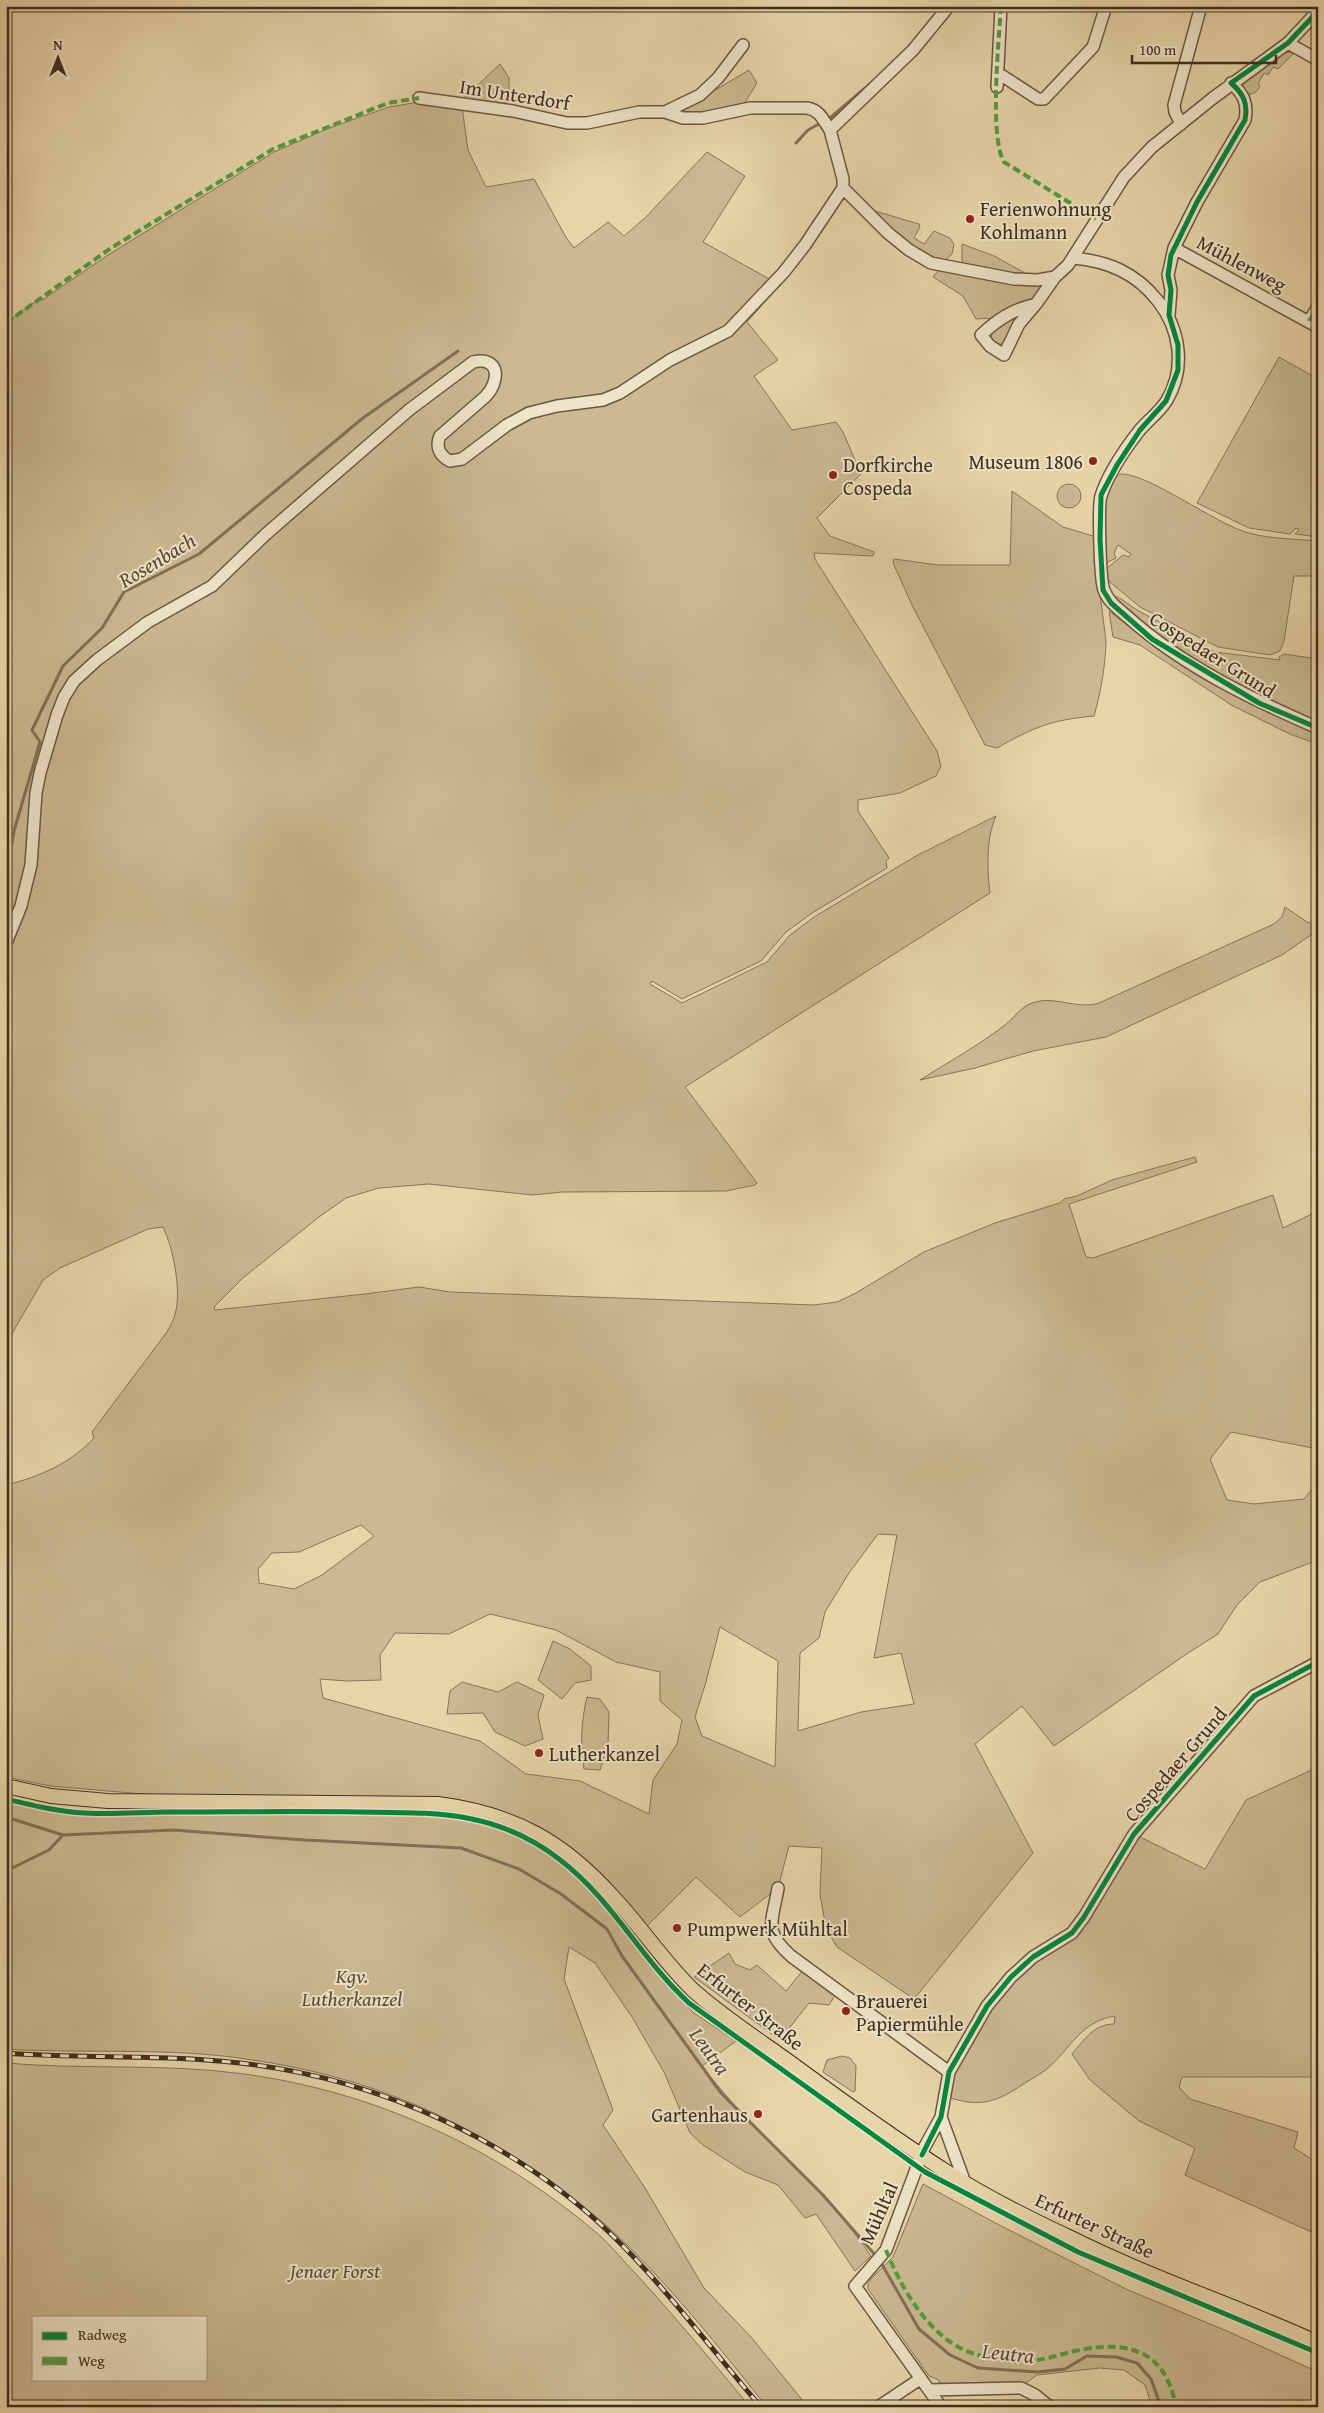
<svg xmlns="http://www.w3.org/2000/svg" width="1324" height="2413" viewBox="0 0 1324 2413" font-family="'Gentium Book Plus',serif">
<rect width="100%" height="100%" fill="#e7d5aa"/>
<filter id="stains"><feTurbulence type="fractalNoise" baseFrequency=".004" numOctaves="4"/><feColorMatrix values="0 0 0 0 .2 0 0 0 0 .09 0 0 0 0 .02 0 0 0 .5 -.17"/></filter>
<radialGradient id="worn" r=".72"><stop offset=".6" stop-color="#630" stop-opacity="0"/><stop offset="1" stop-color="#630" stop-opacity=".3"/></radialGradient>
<path fill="#cbb992" stroke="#867458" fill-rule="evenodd" d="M1288 52 1294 53 1278 69 1273 67 1268 75 1264 73 1258 84 1260 86C1258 91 1253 95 1247 94L1243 87V82L1283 53Z
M500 64 509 78V101C499 108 475 104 464 98Z
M749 70 757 83 744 104 714 112 686 115 683 112 690 105Z
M419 102 462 107 468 150 486 187 534 179 567 239 574 248 608 222 624 236 645 218 707 152 745 176 703 242 780 285 747 322 778 360 754 376 792 430 836 422 843 432 861 474 817 518 830 536 874 552 873 556 814 553 815 559 937 751 941 766 936 776 900 793 858 800V811L889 858 886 861 887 868 812 913 786 932 761 961 682 999 652 981 650 984 682 1003 767 962 790 935 814 917 916 856 996 816C986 838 987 869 990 893L685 1087 757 1183 755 1185 726 1191 562 1192 532 1195 429 1184 379 1188 346 1198 319 1217 244 1277 214 1307 215 1310 365 1294 419 1287 450 1292 814 1305 837 1302 856 1293 924 1252 995 1223 1060 1203 1064 1199 1077 1196 1112 1180 1195 1157 1197 1162 1069 1204 1086 1257 1093 1258 1273 1195 1283 1228 1318 1211V1449L1231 1432 1210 1459 1227 1500 1254 1504 1304 1499 1318 1482V1560L1260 1582 1237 1605 1218 1634 1185 1655 1054 1746 1022 1706 975 1744 1033 1853 914 1999 837 1947 826 1929 820 1894 822 1848 789 1846 778 1888 740 1917 696 1877 645 1928 565 1847 438 1797 166 1796 50 1786 6 1777V1485C39 1477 71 1463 94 1438L92 1432 167 1332C170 1326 174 1320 175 1314 182 1292 173 1247 163 1227L148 1229 60 1268 43 1280 6 1344V323L40 298 42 300 108 255 274 152 329 128 389 107ZM361 1525 374 1536 322 1575 294 1589 259 1583 258 1569 272 1553 299 1552ZM878 1534 897 1535 874 1658 901 1653 914 1704 861 1712 798 1731 800 1653 819 1638 825 1612 849 1573ZM490 1614 556 1630 616 1662 660 1672V1701L682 1720 677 1744 653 1780 649 1814 580 1781 526 1774 480 1741 323 1698 320 1679 347 1681 381 1680 380 1655 395 1633 449 1634ZM720 1627 778 1661 775 1767 702 1736 695 1717 706 1682Z
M875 211 919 224 920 227 914 238 924 244 934 231 950 238 954 244 952 254 944 261C917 258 892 231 875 211Z
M962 244 994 256 1025 273 1024 275 962 265Z
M940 269 1037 284 1041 288 1039 296 994 318 976 319 963 296 933 277Z
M1026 310 1004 344H995L992 340 991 331Z
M1279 357 1318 379V537L1295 534 1299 530 1296 528 1290 534 1249 528 1197 503Z
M1120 474C1147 472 1215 524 1249 533 1270 539 1296 539 1318 541V576H1294L1284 641 1280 651 1270 655 1218 647 1140 607 1110 582 1107 577 1106 569 1123 555 1129 557 1131 554 1118 545 1114 553 1116 558 1106 563C1104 537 1095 492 1120 474Z
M1057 496a12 12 0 1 1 24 0a12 12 0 1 1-24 0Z
M1012 491 1063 527 1093 536 1106 642C1105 668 1101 691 1094 716 1051 720 1034 727 997 748L985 745 913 607 893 563 894 559 938 565H1010Z
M1114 597H1118L1137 610 1215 652 1280 660 1279 657 1284 654 1318 659V723C1256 697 1193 667 1139 626 1130 619 1122 606 1114 597Z
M1109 611C1172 662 1245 695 1318 730V744L1292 735 1233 706 1140 645 1113 637Z
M1285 907 1307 922 1318 925V930L1282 955 1106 1037 1033 1051 975 1068 920 1080C948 1062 978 1046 1005 1025 1015 1017 1021 1006 1035 1002 1056 996 1079 1010 1099 1003L1274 924 1282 917Z
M553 1641 570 1649 591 1666V1680L575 1683 562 1699 538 1680Z
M462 1682 498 1692 517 1682 544 1695 538 1715 543 1739 525 1746 495 1732 483 1713 447 1714 450 1691Z
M587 1697 600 1699 609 1712 608 1744 600 1770 584 1769C580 1744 581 1722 587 1697Z
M1318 1767V2077H1182L1179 2087 1190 2099 1298 2132 1294 2148 1318 2163V2235L1185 2175 1195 2148 1139 2121 1090 2080 1072 2054C1084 2040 1094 2024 1114 2024L1115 2016C1080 2022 1072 2047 1048 2068 1041 2074 1033 2078 1025 2083 997 2102 981 2108 947 2097L949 2072 1011 1977 1072 1933 1134 1834 1205 1869 1246 1800Z
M6 1802 69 1814 102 1816 276 1813 438 1816 490 1824 535 1846 558 1861 583 1882 604 1903 665 1984 694 2013 736 2041 702 2066C753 2134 823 2185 871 2256L855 2271 816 2214 805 2218 778 2185 745 2172 703 2145 690 2133 664 2072 632 2017 595 1963 569 1947 564 1979 613 2110 603 2125 645 2188 704 2288 751 2337 808 2407H767C717 2345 667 2281 608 2227 595 2215 580 2205 566 2194 468 2119 369 2076 246 2059 167 2047 86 2054 6 2049Z
M729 1953 735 1964 750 1970 757 1965 786 1991 804 1969 837 1992 829 2005 809 2003 780 2040 694 1977Z
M842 2056 850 2058 856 2066 855 2091 853 2092 823 2072 827 2060Z
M6 2063C85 2070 165 2063 244 2074 376 2092 497 2148 598 2234 612 2246 624 2262 637 2275 676 2318 713 2362 750 2407H6ZM34 2317H206V2379H34Z
M923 2184 1003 2227 1126 2289 1227 2331 1318 2372V2407H1152L1145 2385 1124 2370 1100 2368 1037 2375 1023 2385 939 2383V2380L929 2376 868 2289V2283L872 2278 893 2257Z"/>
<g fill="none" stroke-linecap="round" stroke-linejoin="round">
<path stroke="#827055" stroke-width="3" d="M796 143 808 130 830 118 871 83
M6 881 14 831 40 742 32 730 63 666 102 628 124 592 199 554 363 418 458 351
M6 1817 63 1835 173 1830 305 1840 461 1848 519 1869 561 1894 607 1929 622 1956 721 2093 823 2195 876 2256
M6 1871 49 1850 63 1835
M880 2261 919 2329 950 2355 978 2368 1038 2372 1065 2369 1087 2356 1116 2357 1137 2363 1151 2379 1161 2407"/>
<defs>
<path id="minor" d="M1288 43 1318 60
M998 73 1038 99H1044L1093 47 1106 6
M997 87 1001 6
M419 98 513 111 567 123H587L639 112H665L683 118H703L750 108H807C820 110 823 120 830 130
M665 112 700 95 718 78 743 45
M1181 124 1175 112 1174 105 1201 6
M843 188 888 233 909 250 931 263 1014 279 1038 280 1055 277 1068 265 1124 177 1152 147 1213 98 1288 43 1318 11
M843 188V179L830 130 913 50 949 6
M1174 248 1318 327
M1073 258C1108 261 1136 273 1158 301 1180 329 1186 368 1167 400 1160 412 1148 420 1139 431 1125 449 1108 474 1101 496 1098 505 1100 581 1104 590 1108 602 1120 610 1129 618 1183 666 1251 699 1318 728
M1036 304 1019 324 1004 355 990 346 981 335C998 319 1014 309 1036 304L1055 277
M1169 315 1171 290 1168 275 1174 248 1197 202 1245 120C1248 104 1244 94 1231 83
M1309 321 1318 307
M6 943 21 906 31 865 36 793 40 773 57 715 64 697 74 681 97 660 148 622 212 586 266 534 409 410 473 362C501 356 500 382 485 397L440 436C435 447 440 456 450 461L462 459 507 425 529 413 557 406 603 400 620 393 670 360 728 331 784 272 805 245 843 188
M778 1888C772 1923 763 1931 791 1956L949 2072
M941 2117 965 2183
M929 2390 1021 2388 1035 2395 1050 2407
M878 2407 920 2379
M941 2407 855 2286 886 2250 924 2148 941 2117 949 2072 987 2006 1011 1977 1033 1957 1072 1933 1084 1917 1134 1834 1254 1696 1318 1662"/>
<path id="major" d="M6 1786 51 1796 108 1801 438 1804C514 1814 563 1841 614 1898 642 1928 664 1962 693 1990 725 2019 764 2043 799 2069 848 2105 898 2141 950 2174 988 2198 1030 2219 1071 2238 1151 2278 1237 2306 1318 2343"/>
</defs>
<use href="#minor" stroke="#6a5841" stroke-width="14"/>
<use href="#major" stroke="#402e1e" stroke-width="16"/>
<use href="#minor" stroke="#efe4c8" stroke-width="11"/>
<use href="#major" stroke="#e7d5aa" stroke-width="14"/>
<defs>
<path id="rail" d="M6 2053C84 2059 162 2054 240 2063 376 2078 515 2140 614 2237 667 2289 712 2350 761 2407"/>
</defs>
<use href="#rail" stroke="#402e1e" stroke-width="5"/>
<use href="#rail" stroke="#efe4c8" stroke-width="3" stroke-dasharray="9" stroke-linecap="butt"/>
<path stroke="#539d3f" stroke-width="4" stroke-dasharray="8 4" stroke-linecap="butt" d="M1001 6C999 39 989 137 1004 162L1096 219
M1309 321 1318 307
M6 323 111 248 273 149 388 103 419 98
M886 2250C902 2290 931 2341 975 2354 992 2359 1013 2363 1031 2361 1048 2359 1064 2353 1080 2350 1131 2340 1166 2352 1176 2407"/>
<defs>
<path id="cycleway" d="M1318 11 1288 43 1231 83C1244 94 1248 104 1245 120L1197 202 1171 255 1168 275 1171 290 1169 315 1178 345V370L1166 401 1140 430 1117 465 1101 495 1100 539 1103 590 1111 603 1152 639 1259 703 1318 728
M6 1799C31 1805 59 1812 85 1813 113 1815 141 1812 169 1812 232 1812 296 1811 359 1812 436 1813 495 1810 559 1859 613 1900 640 1958 689 2003L925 2172 1078 2252 1318 2353
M922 2155 941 2117 949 2072 987 2006 1011 1977 1033 1957 1072 1933 1084 1917 1134 1834 1254 1696 1318 1662"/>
</defs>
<use href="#cycleway" stroke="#efe4c8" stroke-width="8"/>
<use href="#cycleway" stroke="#00873e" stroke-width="5"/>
</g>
<g fill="#8f2418" stroke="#efe4c8" stroke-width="2">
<circle cx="970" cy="219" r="5"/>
<circle cx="1093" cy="461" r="5"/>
<circle cx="833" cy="475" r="5"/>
<circle cx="539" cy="1753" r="5"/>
<circle cx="677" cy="1928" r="5"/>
<circle cx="846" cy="2011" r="5"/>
<circle cx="758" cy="2114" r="5"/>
</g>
<g text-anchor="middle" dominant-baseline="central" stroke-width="4" stroke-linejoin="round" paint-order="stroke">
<g font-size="20" fill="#402e1e" stroke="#efe4c8">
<text transform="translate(515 94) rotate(9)">Im Unterdorf</text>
<text transform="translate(1242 263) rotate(28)">Mühlenweg</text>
<text transform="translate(1213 654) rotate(32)">Cospedaer Grund</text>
<text transform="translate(1175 1764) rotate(-49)">Cospedaer Grund</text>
<text transform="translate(751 2006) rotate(38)">Erfurter Straße</text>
<text transform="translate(878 2213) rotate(-66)">Mühltal</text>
<text transform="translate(1095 2225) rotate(25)">Erfurter Straße</text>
</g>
<g font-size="20" fill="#402e1e" stroke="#efe4c8" text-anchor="start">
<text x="980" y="208">Ferienwohnung<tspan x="980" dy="23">Kohlmann</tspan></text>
<text x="1083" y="461" text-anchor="end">Museum 1806</text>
<text x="843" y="464">Dorfkirche<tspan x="843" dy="23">Cospeda</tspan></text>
<text x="549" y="1753">Lutherkanzel</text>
<text x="687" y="1928">Pumpwerk Mühltal</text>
<text x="856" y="2000">Brauerei<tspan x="856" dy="23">Papiermühle</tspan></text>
<text x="748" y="2114" text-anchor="end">Gartenhaus</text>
</g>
<g font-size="20" font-style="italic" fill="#5c4a35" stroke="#efe4c8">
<text x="352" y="1975">Kgv.<tspan x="352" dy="23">Lutherkanzel</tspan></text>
<text x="335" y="2270">Jenaer Forst</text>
</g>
<g font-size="21" font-style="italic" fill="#5c4a35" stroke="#efe4c8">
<text transform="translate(157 560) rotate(-31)">Rosenbach</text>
<text transform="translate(710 2051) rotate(54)">Leutra</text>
<text transform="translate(1008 2353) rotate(6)">Leutra</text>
</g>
</g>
<rect width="1324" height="2413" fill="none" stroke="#e7d5aa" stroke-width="25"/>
<rect x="8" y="8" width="1309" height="2398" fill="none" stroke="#402e1e" stroke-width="2.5"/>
<rect x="12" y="12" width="1299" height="2388" fill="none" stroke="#402e1e"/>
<rect x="32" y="2316" width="175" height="65" fill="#efe4c8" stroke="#a99b84"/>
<rect x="42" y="2332" width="25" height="8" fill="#00873e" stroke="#a99b84"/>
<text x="78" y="2340" font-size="15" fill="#402e1e">Radweg</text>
<rect x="42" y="2357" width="25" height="8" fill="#539d3f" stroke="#a99b84"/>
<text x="78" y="2366" font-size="15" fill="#402e1e">Weg</text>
<g transform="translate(58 58)" stroke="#efe4c8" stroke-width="4" paint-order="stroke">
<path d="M0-4L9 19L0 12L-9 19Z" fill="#402e1e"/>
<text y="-8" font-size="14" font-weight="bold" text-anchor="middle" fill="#402e1e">N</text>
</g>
<path d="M1132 55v8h144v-8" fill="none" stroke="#402e1e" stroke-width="2.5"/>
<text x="1139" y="55" font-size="15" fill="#402e1e" stroke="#efe4c8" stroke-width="4" paint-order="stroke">100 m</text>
<rect width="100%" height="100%" filter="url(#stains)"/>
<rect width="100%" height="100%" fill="url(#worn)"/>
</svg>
